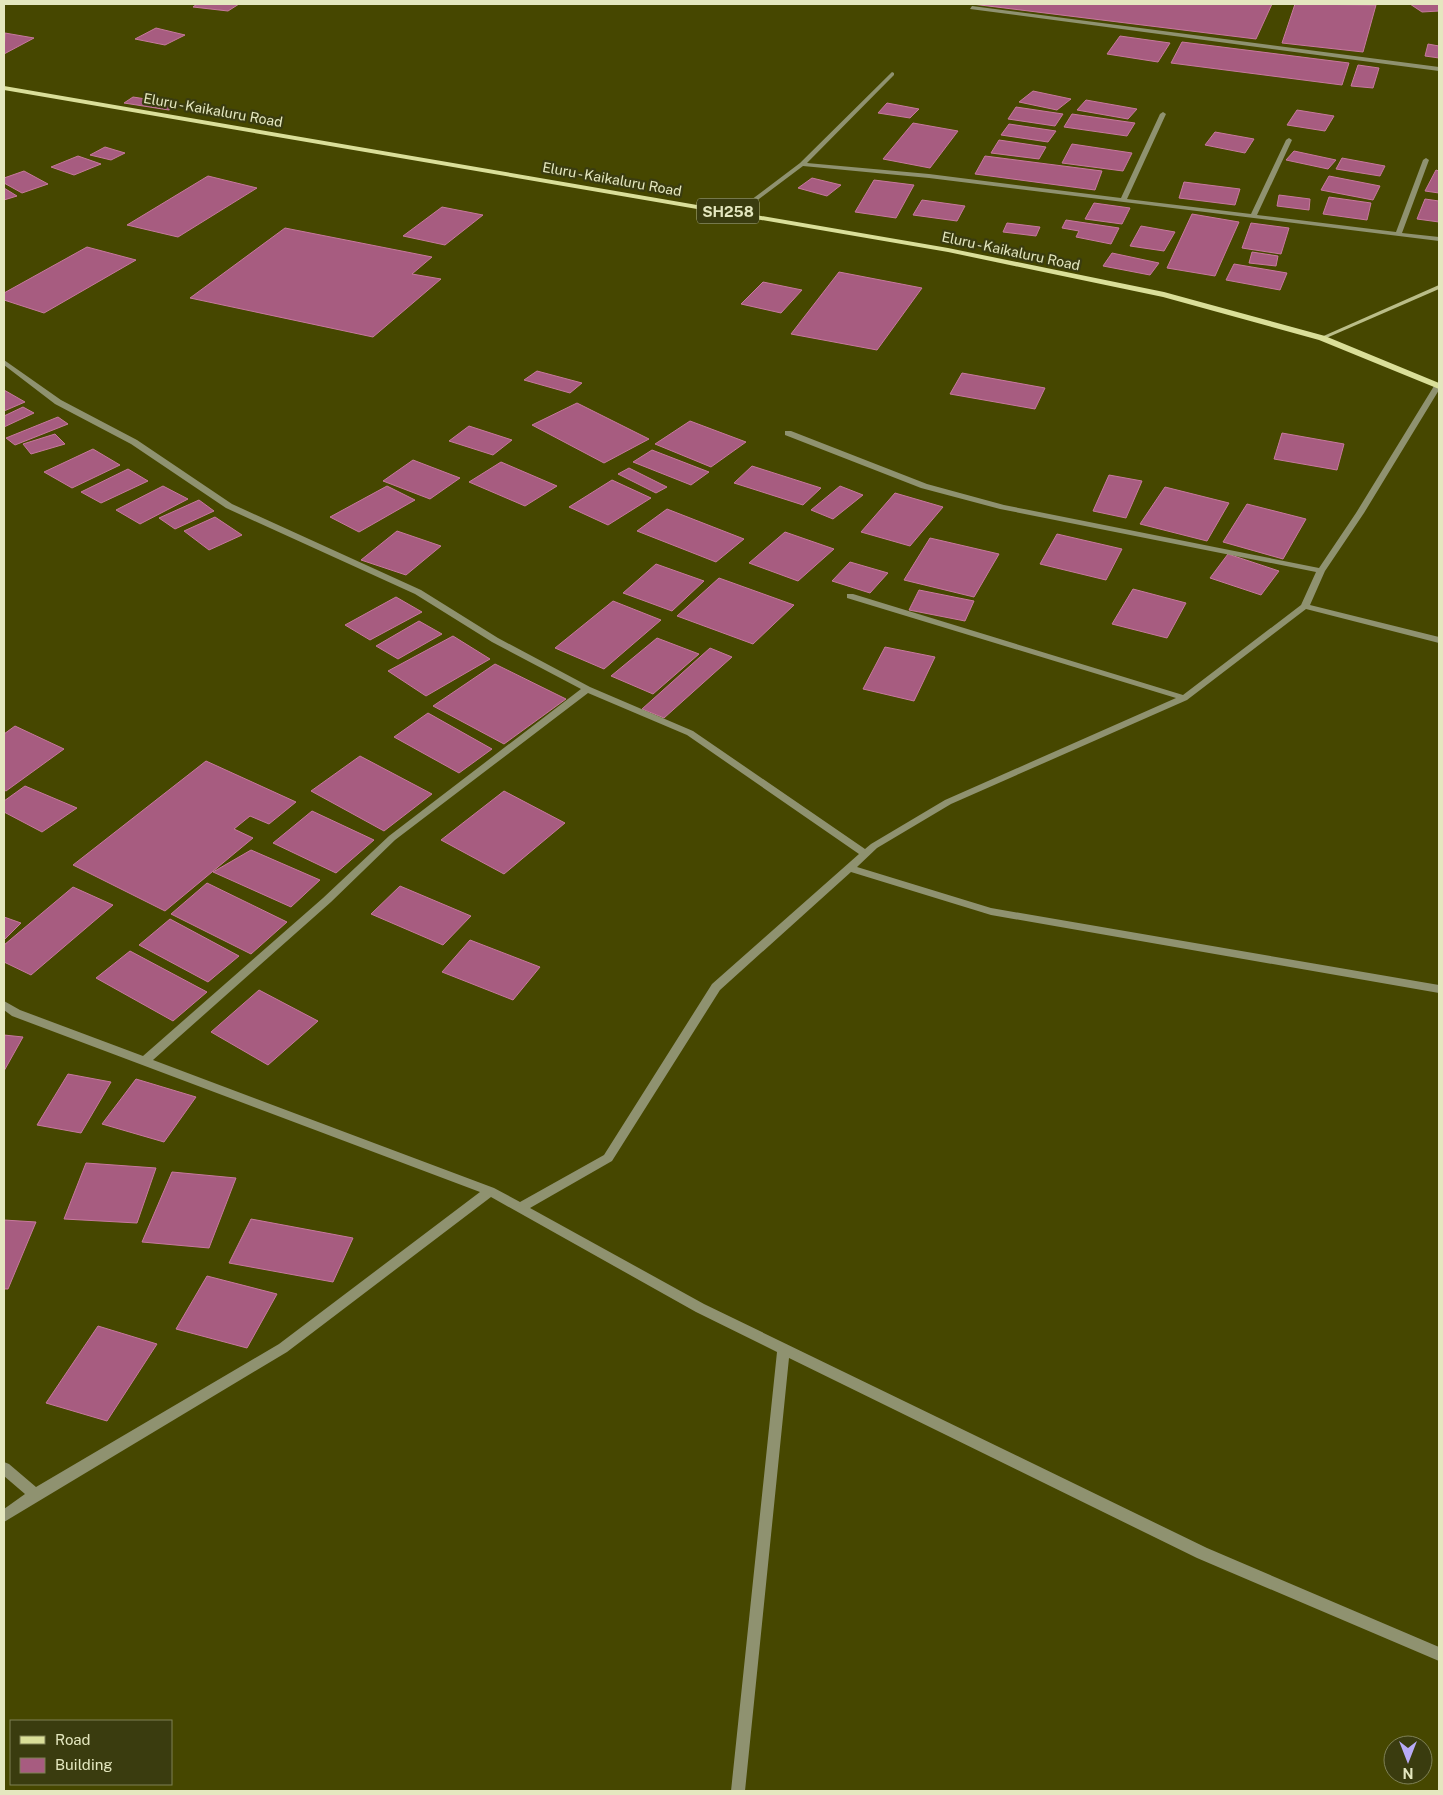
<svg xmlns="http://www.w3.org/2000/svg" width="1443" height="1795" viewBox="0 0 1443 1795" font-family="'Public Sans',sans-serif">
<rect width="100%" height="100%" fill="#464700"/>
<path fill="#a75c80" stroke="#c7799d" d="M197 4H239L228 11 193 7Z
M972 4H1272L1256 39Z
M1295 4 1376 5 1363 52 1282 43Z
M1410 4H1439V11L1422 12Z
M156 28 185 35 165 45 135 39Z
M5 33 34 38 4 54Z
M1120 36 1170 43 1158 62 1107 54Z
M1182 42 1349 63 1342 85 1171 63Z
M1428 44 1439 46V58L1425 56Z
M1358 65 1379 68 1373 88 1351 86Z
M1033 91 1071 99 1057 110 1019 102Z
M133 97 178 104 169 110 124 103Z
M1086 100 1137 109 1128 119 1077 110Z
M887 103 919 109 910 118 878 113Z
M1016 107 1063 114 1055 126 1008 119Z
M1297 110 1334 116 1325 131 1287 125Z
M1072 114 1135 123 1127 136 1064 127Z
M913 123 958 131 930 168 883 159Z
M1009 124 1056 131 1048 142 1001 135Z
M1215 132 1254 139 1245 153 1205 145Z
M999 140 1046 147 1039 159 991 153Z
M1072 144 1132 153 1123 171 1062 163Z
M105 147 125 153 111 160 90 155Z
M1294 151 1336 160 1328 169 1286 160Z
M78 156 101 164 74 175 51 167Z
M985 156 1102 171 1095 190 975 174Z
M1342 158 1385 166 1380 176 1336 169Z
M1436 170 1439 171V193L1425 191Z
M24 171 48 184 22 193 4 183V178Z
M208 176 257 188 178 237 127 225Z
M1329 176 1380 186 1373 200 1321 190Z
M812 178 841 185 827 196 798 188Z
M874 180 914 185 896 218 855 212Z
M1184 182 1240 189 1235 205 1179 198Z
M4 188 17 196 4 200Z
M1279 195 1310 199 1309 210 1277 206Z
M1329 197 1371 203 1367 220 1323 214Z
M1425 199 1439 201V222L1417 219Z
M922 200 965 206 957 221 913 215Z
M1094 203 1130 208 1122 224 1085 219Z
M442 207 483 215 445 245 403 236Z
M1192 214 1239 222 1215 276 1167 268Z
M1066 220 1119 228 1111 244 1076 237 1079 231 1062 228Z
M1007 223 1040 227 1036 236 1003 232Z
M1251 223 1289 228 1281 254 1242 248Z
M1141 226 1175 232 1164 251 1130 246Z
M285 228 432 257 412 274 441 279 373 337 190 298Z
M87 247 136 260 44 313 4 300V293Z
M1252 252 1278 256 1276 266 1249 263Z
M1112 253 1159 263 1150 275 1103 266Z
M1234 264 1287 273 1280 290 1226 280Z
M839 272 922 288 877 350 791 334Z
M763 282 802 290 781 313 741 304Z
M537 371 582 383 570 393 524 380Z
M962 373 1045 388 1035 409 950 394Z
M4 390 25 402 4 411Z
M577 403 649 439 604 463 532 425Z
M23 407 34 413 4 427V416Z
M58 417 68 424 15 445 6 438Z
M690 421 746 442 711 467 655 444Z
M469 426 512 440 493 455 449 441Z
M1282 433 1344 444 1337 470 1274 459Z
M55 434 65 444 31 454 23 444Z
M93 449 120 465 72 488 44 472Z
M652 450 709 472 691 485 633 462Z
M413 460 460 478 430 499 383 481Z
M501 462 557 486 525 506 469 482Z
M752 466 821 488 803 505 734 483Z
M629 468 667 487 656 493 618 474Z
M128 469 148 481 101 503 81 492Z
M1109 475 1142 481 1126 518 1093 511Z
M612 480 651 498 608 525 569 507Z
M163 486 188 499 140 524 116 510Z
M387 486 415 500 359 532 330 517Z
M840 486 863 495 833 519 811 510Z
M1165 487 1229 503 1207 541 1140 524Z
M895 493 943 507 910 546 861 532Z
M199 500 214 511 175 529 159 518Z
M1247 504 1306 519 1283 559 1223 542Z
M667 509 744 539 716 562 637 531Z
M215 517 242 535 209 550 184 531Z
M397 531 441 546 406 575 361 560Z
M785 532 834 549 798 581 749 563Z
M1057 534 1122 549 1106 580 1040 564Z
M930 538 999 554 974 597 904 580Z
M1228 554 1279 571 1261 595 1210 578Z
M850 562 888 573 870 593 832 581Z
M656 564 704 581 672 611 623 593Z
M719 578 794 605 753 644 677 616Z
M1133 589 1186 603 1167 638 1112 624Z
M919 590 974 601 965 621 909 610Z
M396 597 422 612 370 640 345 625Z
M613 601 661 620 604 669 555 648Z
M419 621 442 634 398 659 376 646Z
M453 636 490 659 426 696 388 671Z
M657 638 699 654 653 694 611 676Z
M885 647 935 657 914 701 863 689Z
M710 648 732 657 664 718 642 709Z
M495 664 566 699 504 744 433 706Z
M428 713 492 749 459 773 394 737Z
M15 726 64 749 6 791 4 790V734Z
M360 756 432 794 384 831 311 791Z
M206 761 296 802 269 824 250 816 234 829 253 838 165 911 73 865Z
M25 786 77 808 42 832 4 812V801Z
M504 791 565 823 504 874 441 840Z
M312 811 374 840 336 873 273 843Z
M251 850 320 880 291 907 213 872Z
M207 883 287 922 251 954 171 914Z
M400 886 471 916 443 945 371 914Z
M73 887 113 905 31 975 4 962V945Z
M4 917 21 923 4 940Z
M170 919 239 956 208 982 139 945Z
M470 940 540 967 513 1000 442 972Z
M130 951 207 992 173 1021 96 978Z
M259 990 318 1021 268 1065 211 1032Z
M4 1035 23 1037 4 1071Z
M68 1074 111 1082 81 1133 37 1125Z
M136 1079 196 1097 164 1142 102 1124Z
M86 1163 156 1168 137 1223 64 1219Z
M172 1172 236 1178 209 1248 142 1242Z
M251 1219 353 1238 333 1282 229 1263Z
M4 1220 36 1222 8 1289H4Z
M207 1276 277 1294 247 1348 176 1329Z
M98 1326 157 1344 107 1421 46 1403Z"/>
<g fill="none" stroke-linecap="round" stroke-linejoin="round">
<path fill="#8f9270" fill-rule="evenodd" d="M972 6 1439 67V71L970 9Z
M892 72 894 73V75L807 163 929 174 1121 198 1160 114 1163 112 1166 114 1127 199 1251 214 1286 140 1289 138 1292 140 1257 215 1396 232 1423 160 1426 158 1429 160 1402 233 1439 237V241L929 178 803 166 739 214H735V212L800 163Z
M4 360 61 400 137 440 232 504 421 590 498 638 590 687 693 731 865 849 871 844 945 800 1176 698 847 598V594H853L1183 695 1301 605 1316 572 1000 509 921 488 785 435V431H791L927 484 1004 505 1319 568 1356 513 1434 386 1439 384V390L1364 513 1325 571 1310 605 1439 637V643L1306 609 1187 700 951 804 877 848 857 867 991 908 1439 985V993L991 915 851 872 720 990 612 1161 530 1208 704 1304 1207 1548 1439 1647V1661L1197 1558 789 1358 745 1791H731L777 1352 696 1312 491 1197 287 1352 4 1522V1509L25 1494 4 1476V1462L9 1464 36 1487 279 1344 480 1192 12 1016 4 1010V1001L20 1010 143 1056 323 898 389 836 581 689 492 642 415 594 226 508 131 444 55 404 4 365ZM588 693 687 735 859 854 712 984 604 1155 520 1202 494 1188 153 1060 331 902 395 840Z"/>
<path fill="#babd88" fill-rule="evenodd" d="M1439 285V289L1324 339 1319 338Z"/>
<path fill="#dadf99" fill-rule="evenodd" d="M4 86 948 248 1164 292 1325 336 1439 383V389L1319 340 1163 297 948 252 4 90Z"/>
</g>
<g text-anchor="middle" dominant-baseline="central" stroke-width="4.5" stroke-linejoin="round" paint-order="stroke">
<g font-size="14" fill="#e4e7bf" stroke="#3a3c0f">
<text transform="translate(213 110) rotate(10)">Eluru - Kaikaluru Road</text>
<text transform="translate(612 179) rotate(10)">Eluru - Kaikaluru Road</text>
<text transform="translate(1011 251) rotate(12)">Eluru - Kaikaluru Road</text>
</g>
<rect fill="#3a3c0f" stroke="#b1b48a" stroke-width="1" x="697" y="198.5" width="62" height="25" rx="4"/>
<g font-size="15" font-weight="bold" fill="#e4e7bf">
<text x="728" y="211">SH258</text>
</g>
</g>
<rect width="1443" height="1795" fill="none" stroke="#e4e7bf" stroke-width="10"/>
<rect x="10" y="1720" width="162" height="65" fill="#3a3c0f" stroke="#7e8055"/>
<rect x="20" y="1736" width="25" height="8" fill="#dadf99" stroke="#7e8055"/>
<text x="55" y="1745" font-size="15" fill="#e4e7bf">Road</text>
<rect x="20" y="1758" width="25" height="15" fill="#a75c80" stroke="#7e8055"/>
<text x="55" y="1770" font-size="15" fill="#e4e7bf">Building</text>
<g transform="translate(1408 1760) rotate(180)"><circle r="24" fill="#3a3c0f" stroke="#7e8055"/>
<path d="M0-4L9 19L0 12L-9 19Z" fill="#b8abf7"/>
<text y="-8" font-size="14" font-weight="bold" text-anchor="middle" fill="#e4e7bf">N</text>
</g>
</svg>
